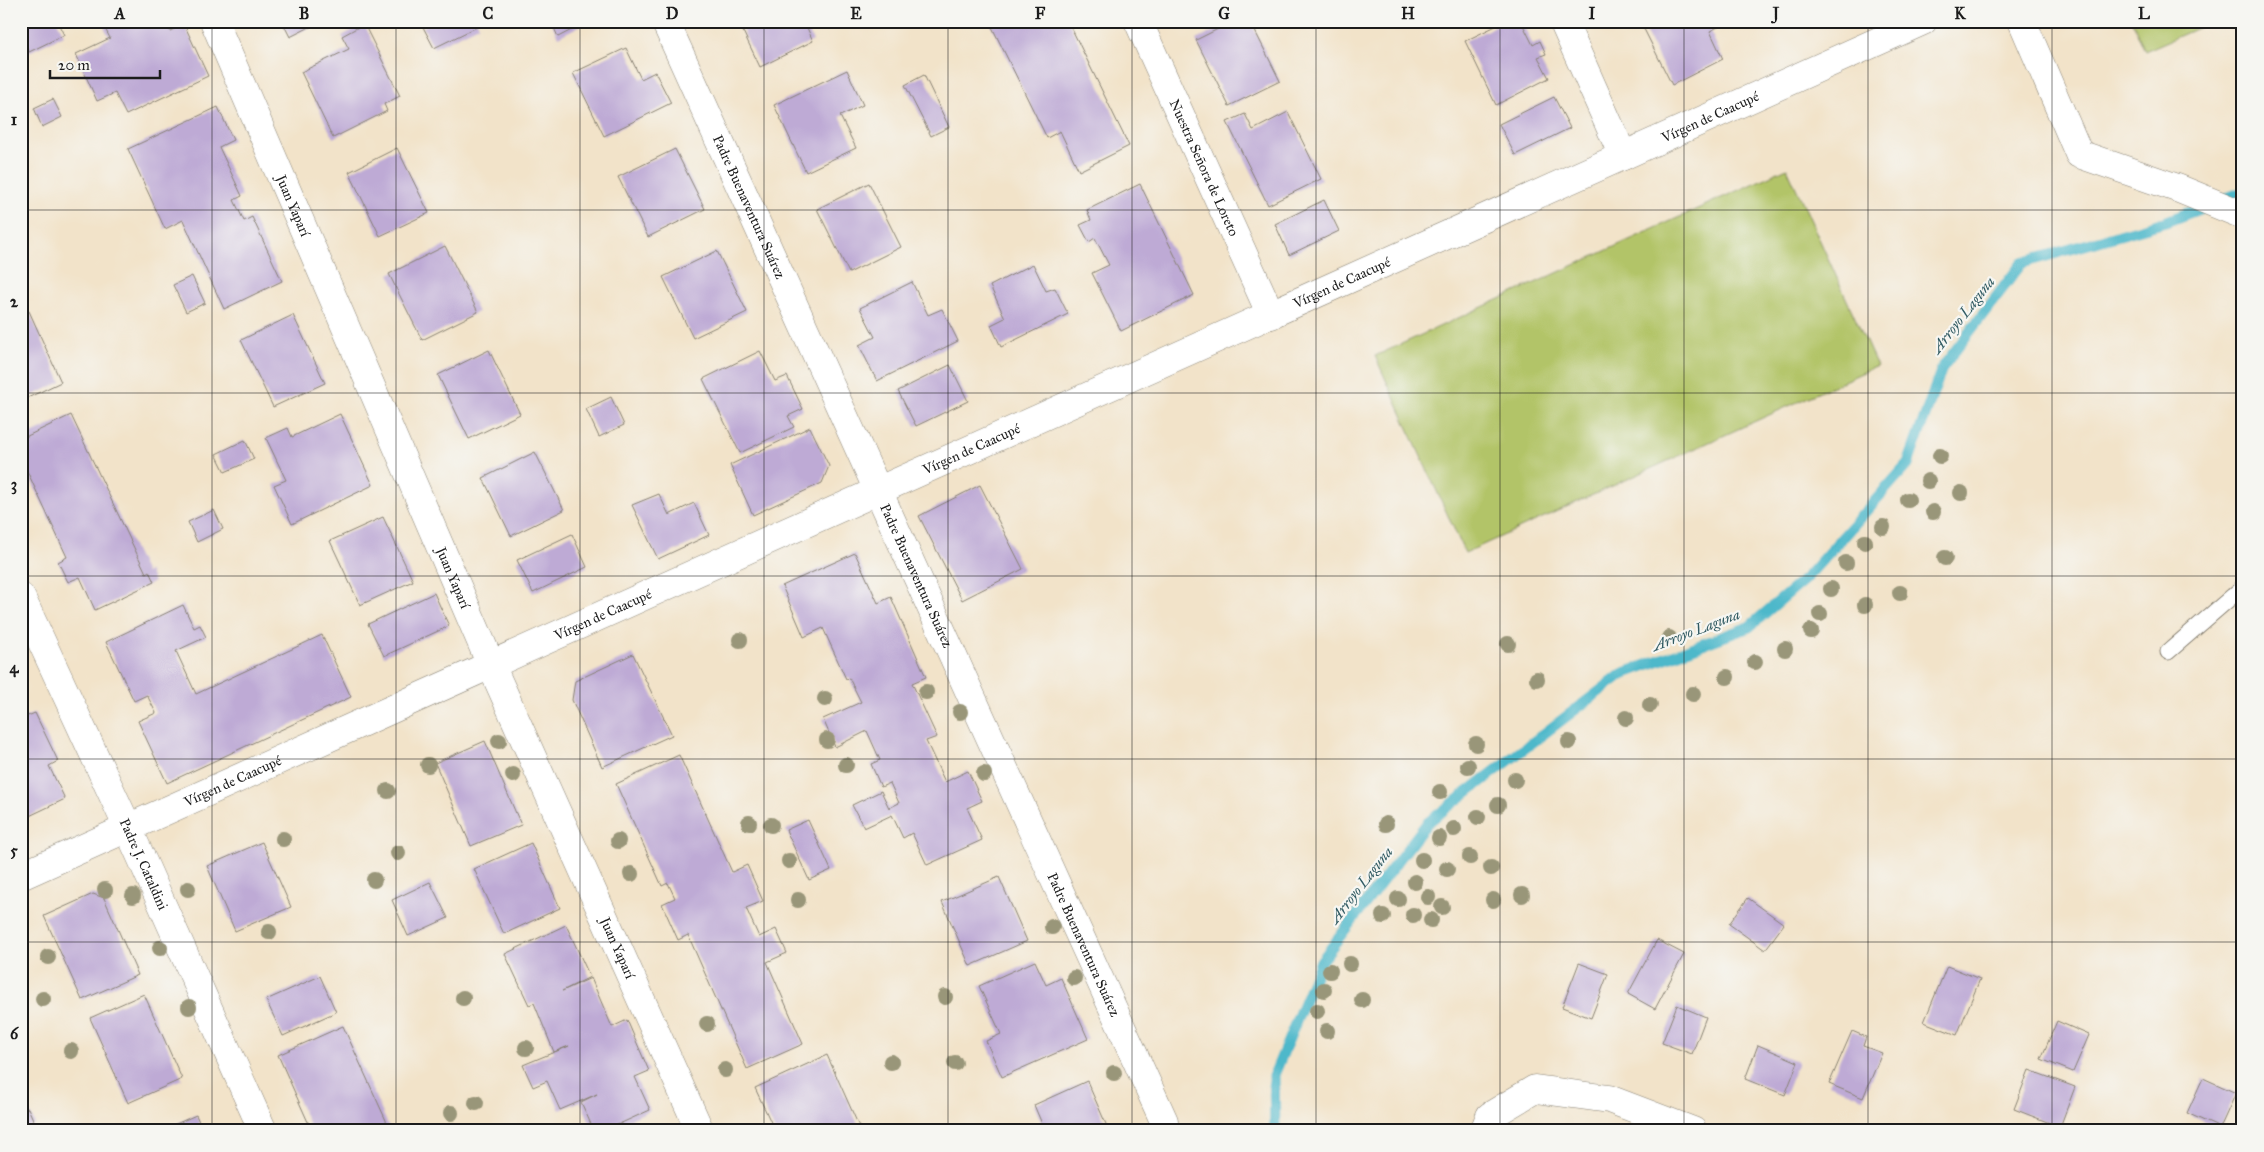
<svg xmlns="http://www.w3.org/2000/svg" width="2264" height="1152" viewBox="0 0 2264 1152" font-family="'IM FELL Great Primer',serif">
<rect width="100%" height="100%" fill="#f6f6f2"/>
<filter id="ink" filterUnits="userSpaceOnUse"><feTurbulence type="fractalNoise" baseFrequency=".02" numOctaves="2"/><feDisplacementMap in="SourceGraphic" scale="10" xChannelSelector="R" yChannelSelector="G"/><feConvolveMatrix kernelMatrix="1 2 1 2 8 2 1 2 1" color-interpolation-filters="sRGB"/></filter>
<filter id="wash" filterUnits="userSpaceOnUse"><feTurbulence type="fractalNoise" baseFrequency=".0096" numOctaves="4" result="noise"/><feDisplacementMap in="SourceGraphic" scale="20" xChannelSelector="R" yChannelSelector="G"/><feGaussianBlur stdDeviation="1.12" result="paint"/><feColorMatrix in="noise" values="0 0 0 0 0 0 0 0 0 0 0 0 0 0 0 0 0 1.4 0 .05"/><feComposite in="paint" operator="in"/></filter>
<g filter="url(#wash)">
<rect width="100%" height="100%" fill="#f2e3c9"/>
<path fill="#b2c468" stroke="#677042" d="M2132 21H2214L2145 51Z
M1787 168 1877 366 1465 553 1375 356Z"/>
<g fill="none" stroke-linecap="round" stroke-linejoin="round">
<path stroke="#4db8ca" stroke-width="11" d="M1275 1131 1274 1075 1321 961 1427 823 1622 674 1749 627 1806 578 1908 464 1942 368 2022 263 2165 222 2243 192"/>
</g>
<g id="blocks">
<path fill="#beaad5" d="M34 21H57L64 35 29 52 21 36V27Z
M101 21H166L170 31 184 24 208 76 126 115 115 93 97 101 76 54 110 38Z
M282 21H322L290 37Z
M435 21H477L479 26 434 48 423 27Z
M551 21H589L558 37Z
M738 21H804L813 41 760 67Z
M994 21H1068L1129 146 1079 171 1060 131 1047 138 990 23Z
M1234 21H1250L1280 81 1229 106 1196 40Z
M1506 21H1521L1533 45 1540 41 1546 54 1538 57 1549 78 1496 105 1465 41Z
M1640 21H1730L1710 31 1723 59 1672 85Z
M364 24 400 96 384 104 387 111 333 138 301 72 349 49 342 36Z
M626 48 641 79 655 72 671 103 604 136 573 73Z
M847 70 863 105 840 116 856 148 806 172 774 105Z
M924 75 949 127 931 136 905 85Z
M1554 97 1570 128 1515 155 1499 124Z
M53 99 62 117 42 127 34 108Z
M218 107 233 140 219 147 242 196 234 200 244 221 252 217 282 281 224 309 183 220 165 229 128 149Z
M1288 112 1321 179 1268 205 1227 122 1245 114 1253 130Z
M397 148 429 213 380 236 349 172Z
M675 149 705 209 648 237 618 177Z
M869 183 901 247 849 273 817 209Z
M1140 184 1194 295 1121 331 1092 273 1109 265 1095 238 1089 242 1080 225 1091 220 1087 210Z
M1324 200 1339 231 1289 255 1275 224Z
M445 246 478 312 422 340 389 274Z
M717 251 747 312 693 338 663 277Z
M1033 264 1046 291 1055 288 1068 314 1001 347 991 325 1005 318 990 286Z
M192 276 205 303 186 312 173 285Z
M912 282 928 315 942 309 958 341 877 381 859 345 875 337 860 308Z
M29 311 61 382 21 401V315Z
M293 315 325 383 273 407 241 340Z
M489 350 520 414 469 439 438 375Z
M760 351 775 381 787 376 803 409 788 416 794 427 740 453 703 379Z
M950 365 968 401 916 426 898 391Z
M611 397 624 425 599 437 586 409Z
M340 414 373 485 292 524 274 485 286 480 266 438 288 428 292 437Z
M71 415 146 573 149 571 154 582 95 610 80 577 68 582 58 562 67 557 21 458V439Z
M810 427 829 466 822 483 753 515 730 465Z
M245 440 254 459 225 472 216 454Z
M535 452 564 510 511 536 483 478Z
M980 485 1023 569 962 600 919 516Z
M659 494 669 515 694 503 709 535 658 559 632 505Z
M214 510 223 529 197 542 188 522Z
M383 517 413 581 360 605 330 541Z
M572 534 587 567 533 593 517 560Z
M855 553 878 603 891 597 926 677 912 683 937 737 926 741 945 782 968 771 982 801 967 808 982 840 927 865 912 833 903 838 892 815 864 828 852 805 881 791 889 808 899 803 890 783 881 787 871 764 880 760 867 731 835 747 823 719 861 702 849 678 846 679 823 628 804 637 782 586Z
M434 593 449 626 384 656 368 624Z
M183 605 194 628 200 625 206 637 176 651 196 694 322 635 351 697 167 783 138 721 156 713 147 695 134 701 106 642Z
M633 654 672 735 602 767 572 700 575 681Z
M21 709 25 717 35 713 58 761 49 766 65 799 21 820Z
M485 741 521 825 471 846 435 763Z
M679 755 732 872 747 865 763 901 746 908 759 937 776 929 787 953 767 962 803 1044 747 1069 688 935 678 940 662 904 675 898 668 883 662 886 616 784Z
M808 820 831 870 809 880 786 830Z
M262 842 291 907 235 931 207 866Z
M531 843 560 908 504 934 474 869Z
M999 877 1027 941 970 966 942 902Z
M430 882 448 918 408 936 392 900Z
M93 894 104 898 138 975 82 1000 44 916Z
M1748 898 1784 924 1765 950 1729 924Z
M566 925 590 977 562 991 591 978 612 1027 627 1020 649 1071 635 1077 650 1110 604 1131H594L581 1102 597 1094 560 1110 547 1081 533 1087 523 1065 569 1046 554 1052 534 1003 529 1005 505 954Z
M1657 940 1684 954 1655 1009 1628 994Z
M1035 961 1046 985 1061 978 1088 1039 1002 1077 986 1041 1001 1034 979 986Z
M1579 963 1608 974 1591 1018 1562 1007Z
M1947 966 1980 979 1957 1035 1924 1022Z
M320 976 336 1012 283 1036 266 1000Z
M144 994 182 1079 128 1103 90 1018Z
M1677 1005 1706 1017 1692 1054 1662 1043Z
M2057 1021 2089 1035 2073 1072 2041 1059Z
M343 1026 389 1127 380 1131H312L278 1055Z
M1852 1031 1866 1037 1863 1046 1882 1053 1863 1098 1829 1084Z
M1758 1045 1798 1062 1785 1095 1745 1079Z
M827 1055 861 1131H775L755 1088Z
M2029 1070 2075 1087 2060 1127 2014 1109Z
M2203 1078 2236 1093 2220 1128 2187 1113Z
M1087 1081 1109 1131H1045L1034 1105Z
M28 1108 35 1124 21 1131V1111Z
M196 1115 203 1131H160Z"/>
</g>
</g>
<g filter="url(#ink)">
<use href="#blocks" fill-opacity="0" stroke="#878072" stroke-width="1"/>
<g fill="none" stroke-linecap="round" stroke-linejoin="round">
<defs>
<path id="service" d="M2168 652 2243 587"/>
<g id="minor">
<path id="s1" d="M214 21 491 665 700 1131"/>
<path id="s2" d="M665 21 1164 1121 1163 1131"/>
<path id="s3" d="M1138 21 1271 315"/>
<path d="M1563 21 1623 156"/>
<path d="M2022 21 2079 154 2177 188 2243 215"/>
<path id="s4" d="M21 597 128 828 263 1131"/>
<path id="s5" d="M21 876 1923 21"/>
<path d="M1484 1131 1490 1116 1535 1089 1609 1099 1693 1131"/>
</g>
</defs>
<use href="#service" stroke="#878072" stroke-width="17"/>
<use href="#minor" stroke="#878072" stroke-width="29"/>
<use href="#service" stroke="#fff" stroke-width="15"/>
<use href="#minor" stroke="#fff" stroke-width="28"/>
</g>
<g fill="#999679">
<circle cx="1940" cy="456" r="8"/>
<circle cx="1928" cy="481" r="8"/>
<circle cx="1961" cy="493" r="8"/>
<circle cx="1908" cy="500" r="8"/>
<circle cx="1933" cy="512" r="8"/>
<circle cx="1883" cy="527" r="8"/>
<circle cx="1865" cy="542" r="8"/>
<circle cx="1945" cy="558" r="8"/>
<circle cx="1846" cy="563" r="8"/>
<circle cx="1831" cy="589" r="8"/>
<circle cx="1900" cy="593" r="8"/>
<circle cx="1865" cy="605" r="8"/>
<circle cx="1820" cy="614" r="8"/>
<circle cx="1811" cy="631" r="8"/>
<circle cx="1669" cy="638" r="8"/>
<circle cx="740" cy="640" r="8"/>
<circle cx="1508" cy="644" r="8"/>
<circle cx="1785" cy="649" r="8"/>
<circle cx="1755" cy="662" r="8"/>
<circle cx="1727" cy="677" r="8"/>
<circle cx="1537" cy="679" r="8"/>
<circle cx="926" cy="692" r="8"/>
<circle cx="1693" cy="694" r="8"/>
<circle cx="825" cy="699" r="8"/>
<circle cx="1650" cy="705" r="8"/>
<circle cx="960" cy="712" r="8"/>
<circle cx="1626" cy="718" r="8"/>
<circle cx="827" cy="740" r="8"/>
<circle cx="499" cy="741" r="8"/>
<circle cx="1569" cy="742" r="8"/>
<circle cx="1476" cy="744" r="8"/>
<circle cx="428" cy="765" r="8"/>
<circle cx="846" cy="765" r="8"/>
<circle cx="1468" cy="766" r="8"/>
<circle cx="984" cy="774" r="8"/>
<circle cx="513" cy="775" r="8"/>
<circle cx="1515" cy="780" r="8"/>
<circle cx="388" cy="791" r="8"/>
<circle cx="1440" cy="792" r="8"/>
<circle cx="1498" cy="805" r="8"/>
<circle cx="1478" cy="817" r="8"/>
<circle cx="749" cy="823" r="8"/>
<circle cx="1386" cy="824" r="8"/>
<circle cx="771" cy="825" r="8"/>
<circle cx="1454" cy="829" r="8"/>
<circle cx="1439" cy="838" r="8"/>
<circle cx="283" cy="839" r="8"/>
<circle cx="618" cy="841" r="8"/>
<circle cx="398" cy="853" r="8"/>
<circle cx="1470" cy="857" r="8"/>
<circle cx="1422" cy="860" r="8"/>
<circle cx="789" cy="861" r="8"/>
<circle cx="1491" cy="868" r="8"/>
<circle cx="1447" cy="869" r="8"/>
<circle cx="631" cy="874" r="8"/>
<circle cx="374" cy="880" r="8"/>
<circle cx="1415" cy="882" r="8"/>
<circle cx="188" cy="889" r="8"/>
<circle cx="105" cy="890" r="8"/>
<circle cx="1522" cy="895" r="8"/>
<circle cx="133" cy="896" r="8"/>
<circle cx="1428" cy="897" r="8"/>
<circle cx="1398" cy="899" r="8"/>
<circle cx="798" cy="900" r="8"/>
<circle cx="1493" cy="900" r="8"/>
<circle cx="1442" cy="907" r="8"/>
<circle cx="1413" cy="915" r="8"/>
<circle cx="1383" cy="916" r="8"/>
<circle cx="1431" cy="920" r="8"/>
<circle cx="1052" cy="927" r="8"/>
<circle cx="269" cy="932" r="8"/>
<circle cx="160" cy="948" r="8"/>
<circle cx="48" cy="957" r="8"/>
<circle cx="1350" cy="964" r="8"/>
<circle cx="1330" cy="971" r="8"/>
<circle cx="1074" cy="978" r="8"/>
<circle cx="1324" cy="990" r="8"/>
<circle cx="945" cy="997" r="8"/>
<circle cx="463" cy="998" r="8"/>
<circle cx="43" cy="999" r="8"/>
<circle cx="1362" cy="1000" r="8"/>
<circle cx="189" cy="1007" r="8"/>
<circle cx="1317" cy="1011" r="8"/>
<circle cx="707" cy="1024" r="8"/>
<circle cx="1327" cy="1031" r="8"/>
<circle cx="526" cy="1048" r="8"/>
<circle cx="71" cy="1051" r="8"/>
<circle cx="891" cy="1062" r="8"/>
<circle cx="955" cy="1063" r="8"/>
<circle cx="725" cy="1070" r="8"/>
<circle cx="1114" cy="1073" r="8"/>
<circle cx="476" cy="1103" r="8"/>
<circle cx="451" cy="1113" r="8"/>
</g>
</g>
<path fill="none" stroke="#1c1c1c" stroke-width="1" stroke-opacity="0.55" d="M212 21V1131M396 21V1131M580 21V1131M764 21V1131M948 21V1131M1132 21V1131M1316 21V1131M1500 21V1131M1684 21V1131M1868 21V1131M2052 21V1131M21 210H2243M21 393H2243M21 576H2243M21 759H2243M21 942H2243"/>
<g text-anchor="middle" dominant-baseline="central" stroke-width="4.5" stroke-linejoin="round" paint-order="stroke">
<g font-size="14" fill="#1c1c1c" stroke="#f6f6f2">
<text stroke="none"><textPath href="#s5" startOffset="1852">Vírgen de Caacupé</textPath></text>
<text stroke="none"><textPath href="#s3" startOffset="161">Nuestra Señora de Loreto</textPath></text>
<text stroke="none"><textPath href="#s1" startOffset="201">Juan Yaparí</textPath></text>
<text stroke="none"><textPath href="#s2" startOffset="204">Padre Buenaventura Suárez</textPath></text>
<text stroke="none"><textPath href="#s5" startOffset="1448">Vírgen de Caacupé</textPath></text>
<text stroke="none"><textPath href="#s5" startOffset="1042">Vírgen de Caacupé</textPath></text>
<text stroke="none"><textPath href="#s2" startOffset="609">Padre Buenaventura Suárez</textPath></text>
<text stroke="none"><textPath href="#s1" startOffset="606">Juan Yaparí</textPath></text>
<text stroke="none"><textPath href="#s5" startOffset="638">Vírgen de Caacupé</textPath></text>
<text stroke="none"><textPath href="#s5" startOffset="232">Vírgen de Caacupé</textPath></text>
<text stroke="none"><textPath href="#s4" startOffset="294">Padre J. Cataldini</textPath></text>
<text stroke="none"><textPath href="#s2" startOffset="1014">Padre Buenaventura Suárez</textPath></text>
<text stroke="none"><textPath href="#s1" startOffset="1011">Juan Yaparí</textPath></text>
</g>
<g font-size="15" font-style="italic" fill="#305a62" stroke="#f6f6f2">
<text transform="translate(1963 315) rotate(-52)">Arroyo Laguna</text>
<text transform="translate(1696 630) rotate(-21)">Arroyo Laguna</text>
<text transform="translate(1361 885) rotate(-52)">Arroyo Laguna</text>
</g>
</g>
<rect width="2264" height="1152" fill="none" stroke="#f6f6f2" stroke-width="55"/>
<path d="M50 70v8h110v-8" fill="none" stroke="#1c1c1c" stroke-width="2.5"/>
<text x="58" y="70" font-size="15" fill="#1c1c1c" stroke="#f6f6f2" stroke-width="4" paint-order="stroke">20 m</text>
<rect x="28" y="28" width="2208" height="1096" fill="none" stroke="#1c1c1c" stroke-width="2"/>
<g font-size="16" text-anchor="middle" font-weight="bold" fill="#1c1c1c">
<text x="120" y="19">A</text>
<text x="304" y="19">B</text>
<text x="488" y="19">C</text>
<text x="672" y="19">D</text>
<text x="856" y="19">E</text>
<text x="1040" y="19">F</text>
<text x="1224" y="19">G</text>
<text x="1408" y="19">H</text>
<text x="1592" y="19">I</text>
<text x="1776" y="19">J</text>
<text x="1960" y="19">K</text>
<text x="2144" y="19">L</text>
<text x="14" y="125">1</text>
<text x="14" y="307">2</text>
<text x="14" y="490">3</text>
<text x="14" y="673">4</text>
<text x="14" y="856">5</text>
<text x="14" y="1039">6</text>
</g>
</svg>
